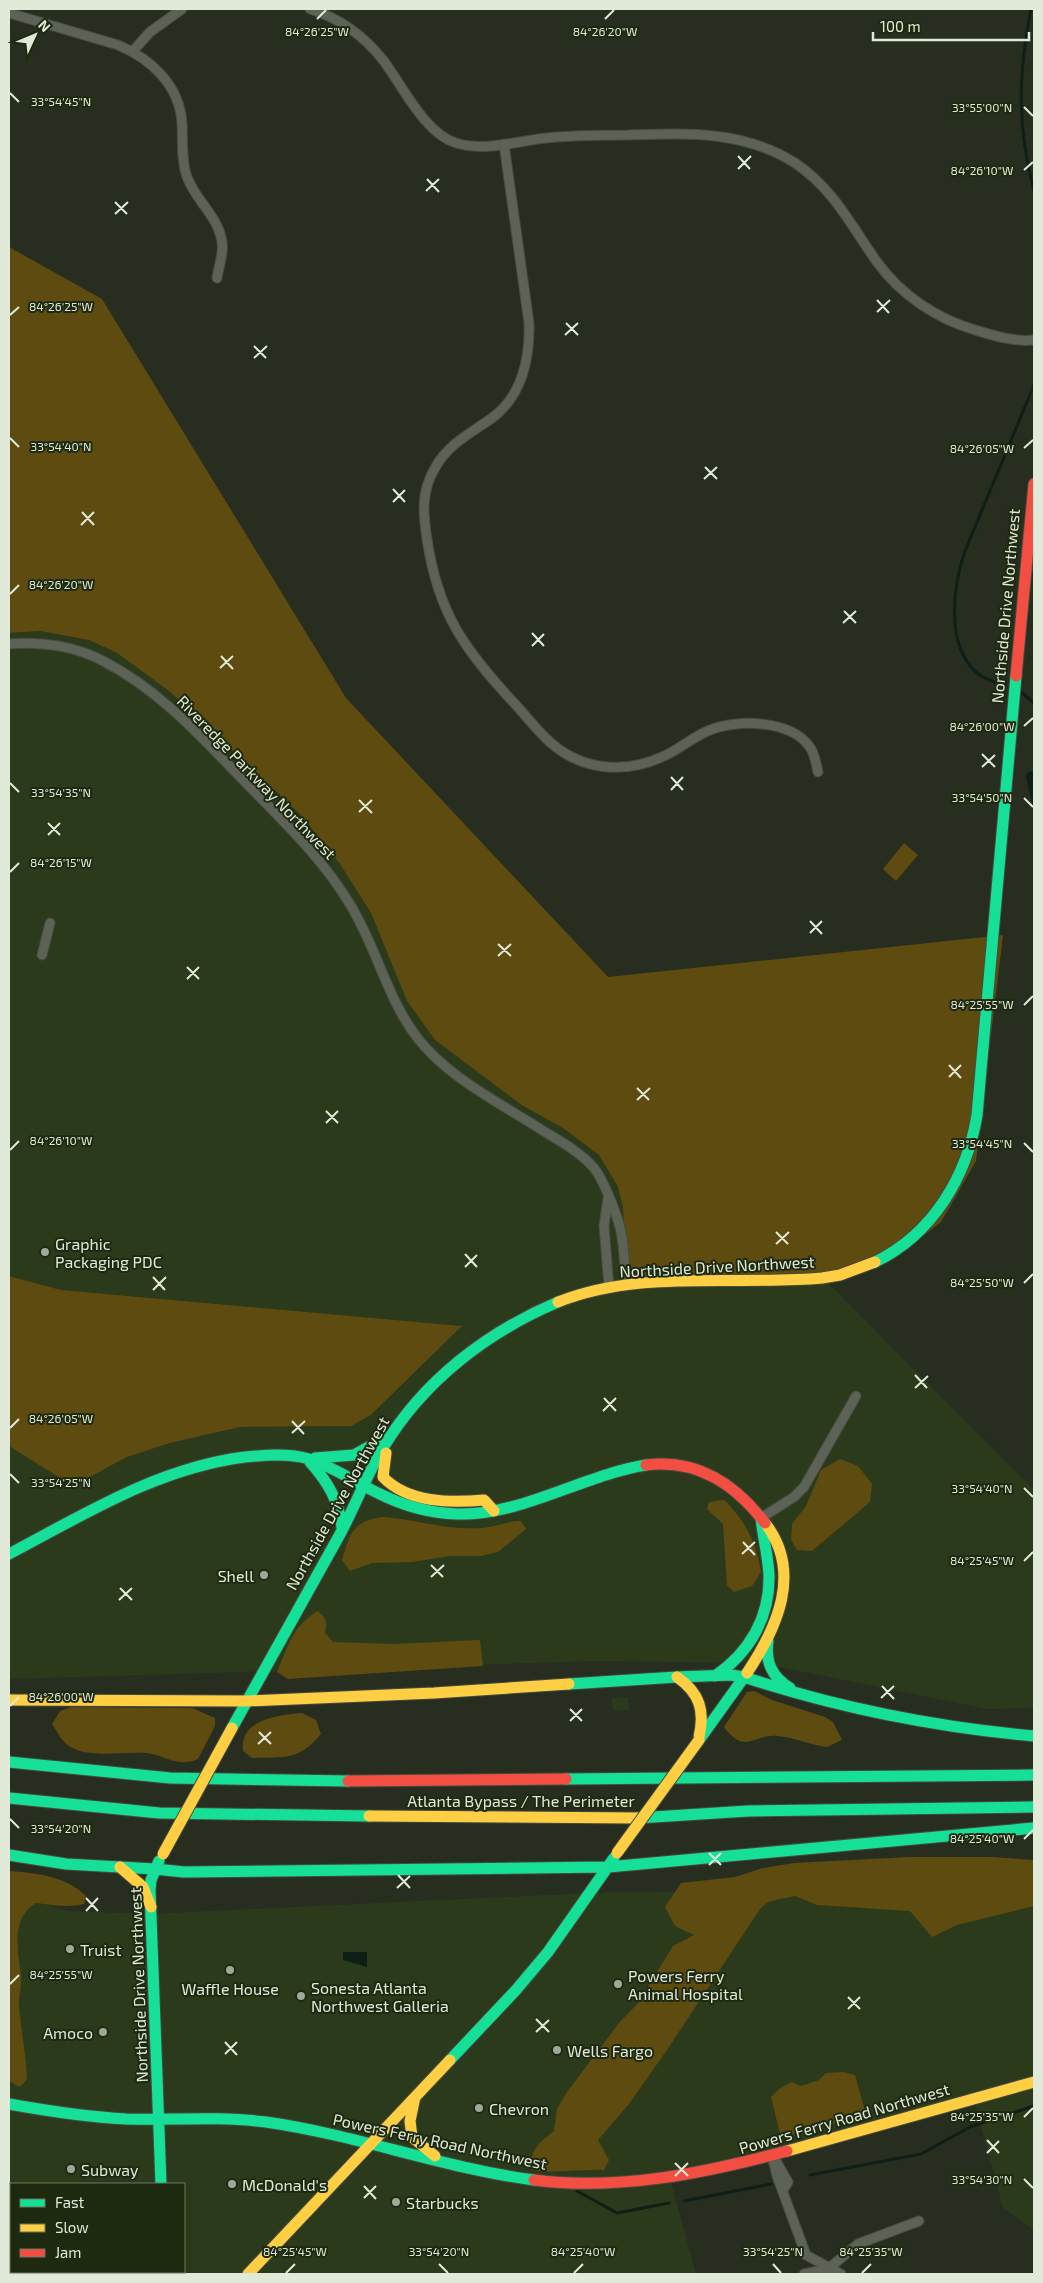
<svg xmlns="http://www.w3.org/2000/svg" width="1043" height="2283" viewBox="0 0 1043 2283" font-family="'Exo 2',sans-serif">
<rect width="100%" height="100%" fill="#272e20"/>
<path fill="#2c3a1c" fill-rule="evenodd" d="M40 631 89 640 117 653 169 691 300 814 340 864 371 913 407 1001 435 1040 523 1106 563 1128 599 1155 618 1187 623 1208 824 1279 1034 1490V1708L987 1709 761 1663 597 1661 9 1679V1446L73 1486 127 1457 170 1443 240 1427 351 1426 372 1415 462 1326 61 1290 9 1276V633Z
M628 1697 629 1710 613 1711 612 1698Z
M1034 1885V2231L1003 2207 974 2100 670 2179 696 2274H9V1891L67 1911 150 1914 612 1892 868 1891ZM11 2184H184V2272H11Z"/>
<path fill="#5e4b10" d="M9 247 102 299 346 698 608 977 1003 935 976 1161 941 1222 892 1260 824 1279 627 1280 623 1208 618 1187 599 1155 563 1128 523 1106 435 1040 407 1001 371 913 340 864 300 814 169 691 117 653 89 640 40 631 9 633Z
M904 843 918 855 896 881 883 869Z
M9 1276 61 1290 462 1326 371 1415 351 1426 240 1427 170 1443 127 1457 73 1486 9 1446Z
M840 1459 858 1466 872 1484 870 1502 812 1551 797 1550 791 1540 792 1524 806 1506 821 1470Z
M724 1500C746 1521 756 1543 761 1572L752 1586 734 1592 727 1585 723 1524 707 1509 709 1502Z
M382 1517C415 1519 448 1531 482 1528 493 1527 505 1523 515 1521H521L526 1529 498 1552 481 1556H450L412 1562 372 1563 350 1571 342 1560C350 1533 352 1522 382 1517Z
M317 1611C327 1617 327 1623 325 1633L333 1642 394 1644 480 1640 483 1666 288 1679 277 1672C289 1644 291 1629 317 1611Z
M754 1691 772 1700 825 1717 833 1722 842 1740 827 1747C810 1745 794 1737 777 1736 756 1733 745 1756 724 1727L747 1692Z
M71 1707 192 1708 215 1718V1726L198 1759C177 1768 165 1755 146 1753 123 1751 89 1759 69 1746 62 1742 57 1731 52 1724L60 1711Z
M302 1713 316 1720 321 1734C299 1761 284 1757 252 1758L243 1751C239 1719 279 1715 302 1713Z
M908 1857H992L1034 1860V1906L957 1925 932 1937 910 1911 817 1905 795 1896 767 1902 760 1909 669 2047 629 2104 598 2140 609 2160 604 2170C580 2169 556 2174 532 2170 527 2152 541 2141 554 2131L557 2109 567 2092 619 2023 638 2003 673 1946 694 1935 675 1926 665 1907 681 1883 735 1877 763 1868 794 1863Z
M9 1871C36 1873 66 1876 86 1896L84 1904C68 1908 53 1905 36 1903 10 1919 18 1950 21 1976 22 1986 18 1996 19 2006 21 2031 26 2054 27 2079L20 2087 9 2081Z
M843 2072 855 2075 866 2115 781 2138 771 2097 779 2089 792 2082 801 2086 819 2080 826 2073Z"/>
<path fill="#0e1f18" d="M1034 770V812L1026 777 1027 773Z
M343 1952H367V1967L343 1960Z"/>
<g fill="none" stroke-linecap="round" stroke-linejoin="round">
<path stroke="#0e1f18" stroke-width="3" d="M1031 9C1018 76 1017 125 1034 191
M1005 685C995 682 985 680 977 673 945 645 953 586 965 551L1034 385
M1019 690 1034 703
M810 2175 921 2154 970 2127 1034 2106
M577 2191 617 2213 669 2203
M684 2201 771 2184"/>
<defs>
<path id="street" d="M310 9C339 18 364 36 383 60 402 85 425 134 456 143 485 152 517 141 546 138 573 135 601 135 628 135 687 133 743 130 795 163 833 188 852 227 877 262 901 295 937 319 975 330 995 336 1014 342 1034 340
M9 13 118 45C151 59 180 85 182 124 183 141 181 160 187 177 195 199 216 215 221 237 225 250 219 265 217 278
M133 51 150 32 182 9
M504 144 529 323C530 358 522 396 492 418 471 433 448 444 435 468 421 491 423 514 427 539 438 614 465 650 515 704 527 717 538 732 551 743 583 771 626 774 664 756 680 749 694 736 710 730 737 719 790 720 809 746 815 753 816 764 818 772
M9 644C41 641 76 646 105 662 161 691 204 740 247 784 285 823 324 860 351 906 379 952 389 1008 426 1048 458 1083 505 1106 545 1132 562 1142 581 1153 594 1168 603 1179 615 1210 619 1224 625 1243 624 1266 626 1285
M42 955 50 923
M608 1198 604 1226 609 1287
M761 1518 794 1497 804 1487 856 1396
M772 2156 777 2176 806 2255 841 2274
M776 2161 788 2182 783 2190
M804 2274 828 2269 858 2244 919 2221"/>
<path id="fast" d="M875 1262C933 1234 967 1176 977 1115L1016 676
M315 1458 354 1455 388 1436
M310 1462C328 1482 339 1501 342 1528
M9 1554C85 1514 158 1468 245 1457 266 1455 289 1453 309 1459 334 1467 356 1483 380 1494 404 1506 430 1513 457 1514 521 1516 583 1475 646 1465
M768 1641C765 1662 772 1677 790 1688
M715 1676C749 1653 770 1618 769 1575 768 1556 763 1537 761 1518
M744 1677C839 1708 934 1727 1034 1736
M569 1684 677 1677 731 1675 744 1677
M232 1728C267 1664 303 1600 339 1536 355 1507 366 1476 383 1448 423 1381 487 1332 558 1302
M699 1740 747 1673
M9 1762 170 1778 348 1781
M566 1779 1034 1775
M9 1798 159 1813 369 1816
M638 1818 748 1811 1034 1807
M9 1855 66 1864 155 1869
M159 1861 151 1880 150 1890 161 2184
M608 1867 1034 1828
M155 1869 184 1872 608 1867
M450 2060 516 1990 548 1952 614 1858
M9 2104C48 2111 86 2117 126 2119 173 2120 220 2116 266 2122 357 2135 443 2168 534 2180"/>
<path id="slow" d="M558 1302C641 1269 734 1286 822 1278L840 1275 875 1262
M386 1453 383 1477C408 1503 450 1503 484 1500L494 1511
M747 1673C777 1628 803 1572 765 1523
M677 1677C700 1693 705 1711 699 1737
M9 1700 247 1701
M247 1701 434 1693 569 1684
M369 1816 638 1818
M120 1867 143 1887 151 1907
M415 2097 410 2121 412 2137 435 2156
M787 2151 1034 2082
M248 2274 450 2060"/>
<path id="jam" d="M1016 676 1034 484
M646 1465C698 1459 735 1484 765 1523
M348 1781 566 1779
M534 2180C619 2191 705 2173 787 2151
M160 2272V2274"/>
</defs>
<use href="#street" stroke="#464b3f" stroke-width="11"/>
<use href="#fast" stroke="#464b3f" stroke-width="13"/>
<use href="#slow" stroke="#464b3f" stroke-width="13"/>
<use href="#jam" stroke="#464b3f" stroke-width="13"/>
<use href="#street" stroke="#5c6256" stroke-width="9"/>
<use href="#fast" stroke="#16e098" stroke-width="11"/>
<use href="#slow" stroke="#ffcf43" stroke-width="11"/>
<use href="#jam" stroke="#f24e42" stroke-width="11"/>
<defs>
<path id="slow-bridge" d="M617 1853 699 1740
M163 1854 232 1728"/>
</defs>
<use href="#slow-bridge" stroke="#464b3f" stroke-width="13" stroke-linecap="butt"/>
<use href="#slow-bridge" stroke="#ffcf43" stroke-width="11"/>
</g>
<path fill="none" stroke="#e1e9d9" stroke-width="2" d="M317 19 326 10M605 19 614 10M10 93 19 102M1024 107 1033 116M738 156 750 169M738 169 751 156M1024 170 1033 162M427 179 439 192M426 191 439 179M115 202 127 214M115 214 128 202M877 300 889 313M877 312 890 300M10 315 19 307M566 323 578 335M565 335 578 323M254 346 266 358M254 358 267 346M10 438 19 447M1024 448 1033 440M705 467 717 479M704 479 717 467M393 489 405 502M393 502 405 490M82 512 94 525M81 525 94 512M10 594 19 585M844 611 856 623M843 623 856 611M532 633 544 646M532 646 544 634M221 656 233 669M220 668 233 656M1024 726 1033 718M982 754 995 767M982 767 995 755M671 777 683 790M10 783 19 792M671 790 683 777M1024 798 1033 807M359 800 372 813M359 812 372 800M48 823 60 835M48 835 60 823M10 872 19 863M810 921 822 934M810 933 822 921M498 944 511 956M498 956 511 944M187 967 199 979M187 979 199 967M1024 1005 1033 996M949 1065 961 1078M949 1077 961 1065M637 1088 649 1100M637 1100 650 1088M326 1111 338 1123M326 1123 338 1111M1024 1143 1033 1152M10 1150 19 1141M776 1232 788 1244M776 1244 789 1232M465 1254 477 1267M465 1267 477 1255M153 1277 165 1290M1024 1283 1033 1274M153 1290 166 1277M915 1375 927 1388M915 1388 928 1376M604 1398 616 1411M603 1411 616 1398M292 1421 304 1434M10 1428 19 1419M292 1433 305 1421M10 1474 19 1483M1024 1488 1033 1497M743 1542 755 1555M742 1554 755 1542M1024 1561 1033 1552M431 1565 443 1577M431 1577 444 1565M120 1588 132 1600M119 1600 132 1588M882 1686 894 1699M881 1698 894 1686M10 1706 19 1697M570 1709 582 1721M570 1721 582 1709M259 1732 271 1744M258 1744 271 1732M10 1819 19 1828M1024 1839 1033 1830M709 1853 721 1865M709 1865 721 1853M398 1875 410 1888M397 1888 410 1876M86 1898 98 1911M86 1911 98 1898M10 1984 19 1975M848 1997 860 2009M848 2009 860 1997M536 2019 549 2032M536 2032 549 2020M225 2042 237 2055M225 2054 237 2042M1024 2117 1033 2108M987 2140 999 2153M987 2153 999 2141M675 2163 688 2176M675 2176 688 2163M1024 2179 1033 2188M364 2186 376 2199M364 2198 376 2186M439 2264 448 2273M773 2264 781 2273M286 2273 295 2264M574 2273 583 2264M862 2273 871 2264"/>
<g fill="#a0a898" stroke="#1e2a10" stroke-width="2">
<circle cx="45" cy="1252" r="5"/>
<circle cx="264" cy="1575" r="5"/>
<circle cx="70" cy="1949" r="5"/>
<circle cx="230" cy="1970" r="5"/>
<circle cx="618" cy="1984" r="5"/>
<circle cx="301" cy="1996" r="5"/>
<circle cx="103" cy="2032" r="5"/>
<circle cx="557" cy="2050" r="5"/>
<circle cx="479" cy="2108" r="5"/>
<circle cx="71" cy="2169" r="5"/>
<circle cx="232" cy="2184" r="5"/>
<circle cx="396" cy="2202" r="5"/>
</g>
<g text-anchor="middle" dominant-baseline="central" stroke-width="4" stroke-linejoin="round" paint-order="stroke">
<g font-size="16" fill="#e1e9d9" stroke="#1e2a10">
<text transform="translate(1005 606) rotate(-85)">Northside Drive Northwest</text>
<text transform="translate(257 777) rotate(46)">Riveredge Parkway Northwest</text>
<text transform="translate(717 1266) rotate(-3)">Northside Drive Northwest</text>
<text transform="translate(337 1503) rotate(-61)">Northside Drive Northwest</text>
<text x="521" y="1800">Atlanta Bypass / The Perimeter</text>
<text transform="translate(138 1985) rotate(-92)">Northside Drive Northwest</text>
<text transform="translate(844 2118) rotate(-16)">Powers Ferry Road Northwest</text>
<text transform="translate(440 2141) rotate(12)">Powers Ferry Road Northwest</text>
</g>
<g font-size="16" fill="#e1e9d9" stroke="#1e2a10" text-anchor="start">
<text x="55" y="1243">Graphic<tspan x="55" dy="18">Packaging PDC</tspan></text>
<text x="254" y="1575" text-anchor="end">Shell</text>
<text x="80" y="1949">Truist</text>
<text x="628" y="1975">Powers Ferry<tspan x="628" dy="18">Animal Hospital</tspan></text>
<text x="311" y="1987">Sonesta Atlanta<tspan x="311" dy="18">Northwest Galleria</tspan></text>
<text x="230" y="1988" text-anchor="middle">Waffle House</text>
<text x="93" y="2032" text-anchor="end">Amoco</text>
<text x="567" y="2050">Wells Fargo</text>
<text x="489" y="2108">Chevron</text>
<text x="81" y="2169">Subway</text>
<text x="242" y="2184">McDonald's</text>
<text x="406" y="2202">Starbucks</text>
</g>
</g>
<g font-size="12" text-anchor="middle" fill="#e1e9d9" stroke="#1e2a10" stroke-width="4" stroke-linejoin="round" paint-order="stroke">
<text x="317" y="36">84°26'25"W</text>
<text x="605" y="36">84°26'20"W</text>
<text x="61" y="106">33°54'45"N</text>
<text x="982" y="112">33°55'00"N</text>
<text x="982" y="175">84°26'10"W</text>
<text x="61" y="311">84°26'25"W</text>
<text x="61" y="451">33°54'40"N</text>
<text x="982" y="453">84°26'05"W</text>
<text x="61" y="589">84°26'20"W</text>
<text x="982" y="731">84°26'00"W</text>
<text x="61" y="797">33°54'35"N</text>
<text x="982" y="802">33°54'50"N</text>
<text x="61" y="867">84°26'15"W</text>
<text x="982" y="1009">84°25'55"W</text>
<text x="61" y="1145">84°26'10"W</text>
<text x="982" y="1148">33°54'45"N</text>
<text x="982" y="1287">84°25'50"W</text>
<text x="61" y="1423">84°26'05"W</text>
<text x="61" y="1487">33°54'25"N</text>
<text x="982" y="1493">33°54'40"N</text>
<text x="982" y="1565">84°25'45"W</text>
<text x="61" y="1701">84°26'00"W</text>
<text x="61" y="1833">33°54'20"N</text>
<text x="982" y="1843">84°25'40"W</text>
<text x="61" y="1979">84°25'55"W</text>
<text x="982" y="2121">84°25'35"W</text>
<text x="982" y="2184">33°54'30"N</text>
<text x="439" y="2256">33°54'20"N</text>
<text x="773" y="2256">33°54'25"N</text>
<text x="295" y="2256">84°25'45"W</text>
<text x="583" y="2256">84°25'40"W</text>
<text x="871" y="2256">84°25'35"W</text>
</g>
<rect width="1043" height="2283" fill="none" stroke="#e1e9d9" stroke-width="20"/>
<rect x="10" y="2183" width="175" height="90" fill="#1e2a10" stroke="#6c7660"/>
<rect x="20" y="2199" width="25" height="8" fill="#16e098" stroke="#6c7660"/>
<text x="55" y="2208" font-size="15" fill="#e1e9d9">Fast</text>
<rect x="20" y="2224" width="25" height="8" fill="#ffcf43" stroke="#6c7660"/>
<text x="55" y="2233" font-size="15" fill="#e1e9d9">Slow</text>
<rect x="20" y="2249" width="25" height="8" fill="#f24e42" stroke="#6c7660"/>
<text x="55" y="2258" font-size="15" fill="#e1e9d9">Jam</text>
<g transform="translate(35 35) rotate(46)" stroke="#1e2a10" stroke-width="4" paint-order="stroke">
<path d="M0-4L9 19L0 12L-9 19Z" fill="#e1e9d9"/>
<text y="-8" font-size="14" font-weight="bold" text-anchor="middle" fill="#e1e9d9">N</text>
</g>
<path d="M873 32v8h156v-8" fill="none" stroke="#e1e9d9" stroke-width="2.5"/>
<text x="880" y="32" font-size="15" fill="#e1e9d9" stroke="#1e2a10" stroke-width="4" paint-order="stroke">100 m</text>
</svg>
